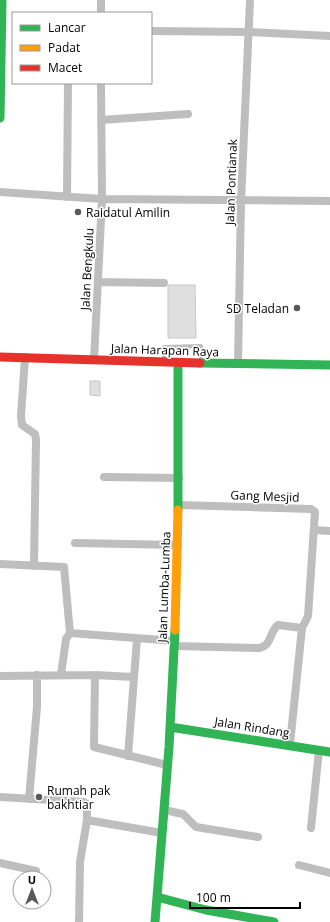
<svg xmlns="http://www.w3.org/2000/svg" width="330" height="922" viewBox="0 0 330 922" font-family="'Open Sans',sans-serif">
<rect width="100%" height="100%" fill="#fff"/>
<path fill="#dfdfdf" stroke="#c7c7c7" d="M168 285H195L196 338H168Z
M90 381H100V396L90 395Z"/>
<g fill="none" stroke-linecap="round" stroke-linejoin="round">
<path stroke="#bebebe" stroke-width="4" d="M164 360V347L201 346V363"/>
<path stroke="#bebebe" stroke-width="8" d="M101 0V13
M151 31 249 32 330 36
M101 120 188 114
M0 192 102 199 330 201
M67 197 68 83
M98 282 164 283
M25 357 21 416 22 425 35 434 36 440 34 566
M94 360 102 199 101 83
M238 364 241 201 250 0
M104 477 179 478
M179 505 311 509 315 512 308 616 302 628 290 744
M314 530 330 531
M75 543 178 545
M0 564 64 567 70 633 175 641
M175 646 259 648C272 646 269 632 278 625L302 628
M61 675 66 639 70 633
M0 676 95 675
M133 677 95 675 94 747 167 765
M128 756 137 639
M0 797 84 802 87 804V820
M29 799 37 707V675
M164 810 183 814 196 827 258 837
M311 828 319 750
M0 863 36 871
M299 865 330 873
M79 922 80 862 87 820 162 833"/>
<path stroke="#30b455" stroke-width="9" d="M0 118 2 0
M178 363V510
M200 363 330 365
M170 727 330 752
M157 897 206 910 274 922
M155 922 169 747 175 630"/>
<path stroke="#ff9f0a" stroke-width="9" d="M175 630 178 510"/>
<path stroke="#e5322d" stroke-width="9" d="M0 357 200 363"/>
</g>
<g fill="#595959" stroke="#fff" stroke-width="1.5">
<circle cx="78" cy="212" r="4"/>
<circle cx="297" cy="308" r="4"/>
<circle cx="39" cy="797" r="4"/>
</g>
<g text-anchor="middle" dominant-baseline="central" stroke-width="3" stroke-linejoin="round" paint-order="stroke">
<g font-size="12" fill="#000" stroke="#fff">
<text transform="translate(231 182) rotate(-88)">Jalan Pontianak</text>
<text transform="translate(87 269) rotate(-87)">Jalan Bengkulu</text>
<text transform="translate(165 350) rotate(2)">Jalan Harapan Raya</text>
<text transform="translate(265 496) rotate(2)">Gang Mesjid</text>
<text transform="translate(164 587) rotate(-88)">Jalan Lumba-Lumba</text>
<text transform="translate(252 727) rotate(9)">Jalan Rindang</text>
</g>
<g font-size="12" fill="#000" stroke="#fff" text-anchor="start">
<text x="86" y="212">Raidatul Amilin</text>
<text x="289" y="308" text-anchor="end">SD Teladan</text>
<text x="47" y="790">Rumah pak<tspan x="47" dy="14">bakhtiar</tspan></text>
</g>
</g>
<rect x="12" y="12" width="140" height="72" fill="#ffffff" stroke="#999999"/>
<rect x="20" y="25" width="20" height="6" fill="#30b455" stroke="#999999"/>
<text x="48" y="32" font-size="12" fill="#000000">Lancar</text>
<rect x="20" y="45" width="20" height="6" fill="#ff9f0a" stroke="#999999"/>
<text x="48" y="52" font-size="12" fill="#000000">Padat</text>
<rect x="20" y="65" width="20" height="6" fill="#e5322d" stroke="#999999"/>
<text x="48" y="72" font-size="12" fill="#000000">Macet</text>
<g transform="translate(32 890)"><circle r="19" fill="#ffffff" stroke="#999999"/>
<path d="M0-3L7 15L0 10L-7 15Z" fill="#595959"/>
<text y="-6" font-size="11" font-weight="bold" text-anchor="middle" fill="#000000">U</text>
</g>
<path d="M190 902v6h110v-6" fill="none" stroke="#000000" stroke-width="2"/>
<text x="196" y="902" font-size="12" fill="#000000" stroke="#ffffff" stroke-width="3" paint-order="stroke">100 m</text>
</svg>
